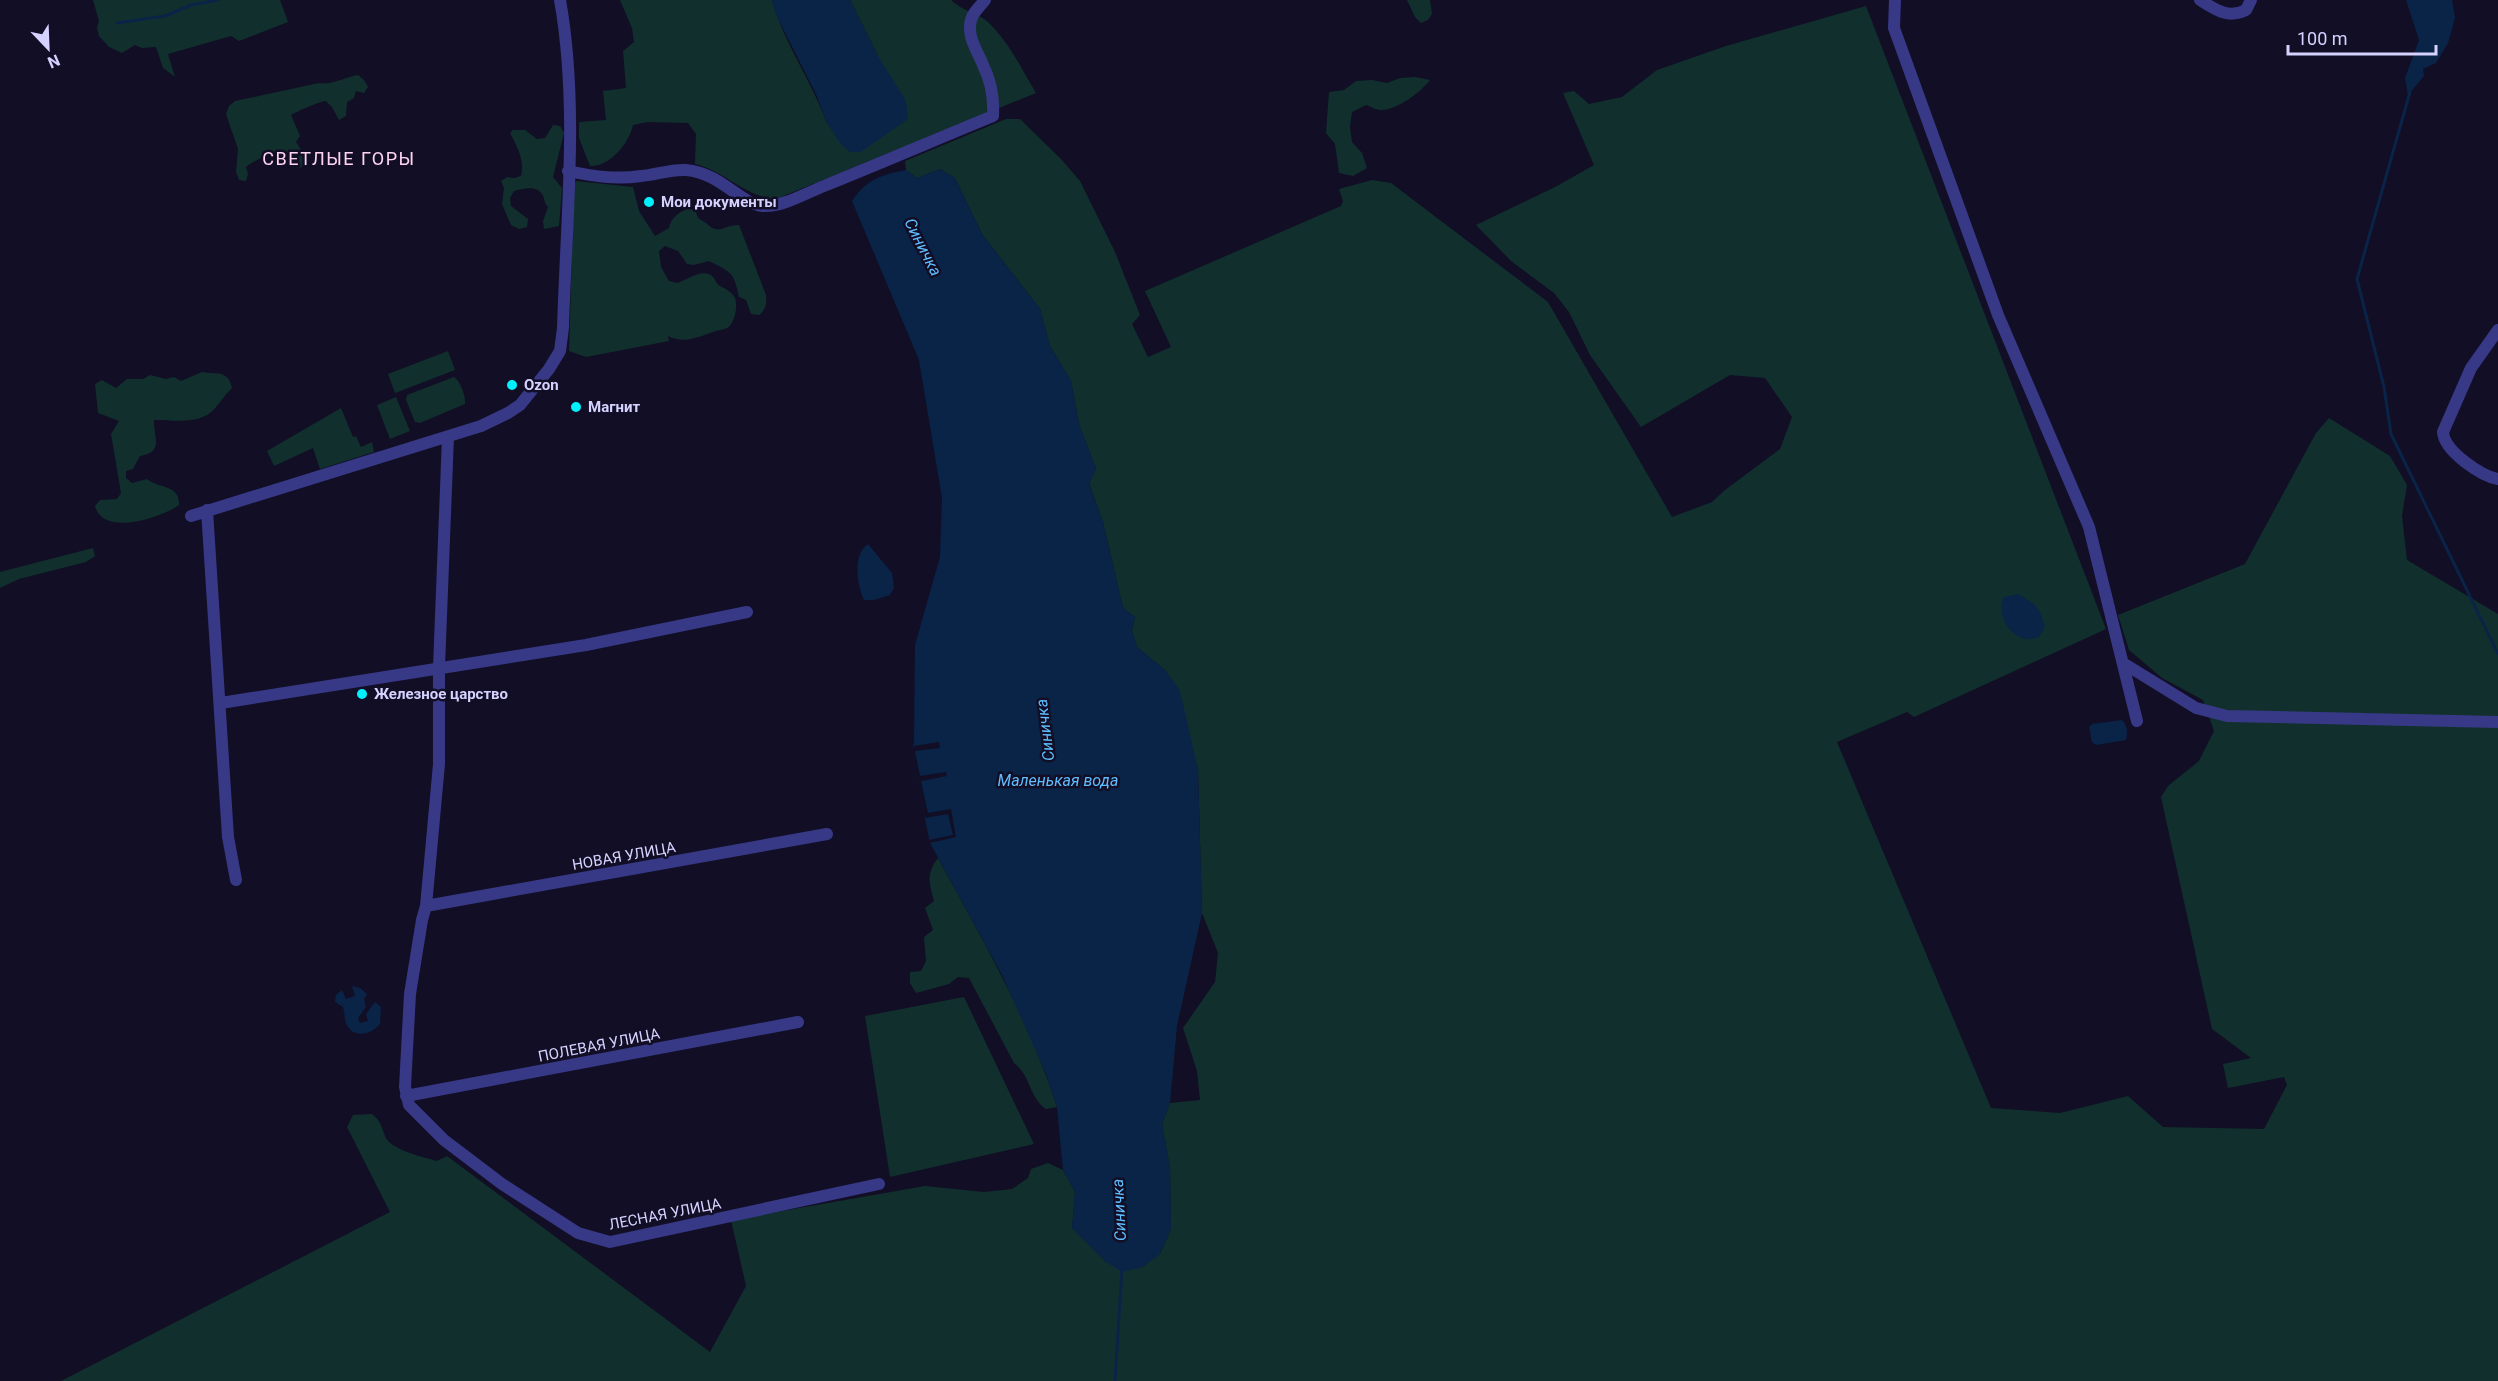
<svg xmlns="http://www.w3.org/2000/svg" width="2498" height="1381" viewBox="0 0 2498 1381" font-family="Roboto,sans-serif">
<rect width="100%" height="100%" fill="#110e25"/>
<path fill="#11302d" d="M93 0H280L288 22 239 41 231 36 168 54 175 77 163 68 156 47 142 48 135 45 122 53 109 47 99 36 97 28 99 21Z
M620 0H772C782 39 812 82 827 123L878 56 850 0H951C965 13 977 12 988 22 1009 42 1021 68 1036 93L776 199C745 197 725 171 695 164L696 134 688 123 648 122 633 125C629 144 609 167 590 166L579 138V122L606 120 603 91 626 88 623 51 634 42 632 28Z
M1407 0H1430L1432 14 1428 20 1421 23 1415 17Z
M1866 6 2106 629 1914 717 1907 712 1837 742 1991 1108 2060 1113 2128 1096 2163 1127 2264 1129 2287 1085 2284 1077 2228 1088 2223 1064 2251 1058 2212 1029 2161 797 2168 786 2199 761 2214 731 2203 700 2162 678 2129 650 2118 615 2245 564 2316 433 2329 418 2390 456 2407 485 2402 516 2407 560 2498 614V1381H61L390 1212 347 1127 353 1115 372 1114C382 1122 381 1127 386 1138 392 1150 423 1157 437 1161L447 1156 710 1352 746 1286 731 1220 925 1186 984 1192 1012 1189 1028 1178 1031 1169 1048 1163 1063 1170 1075 1192 1072 1228 1106 1262 1160 1254 1171 1229 1170 1168 1162 1124 1170 1103 1200 1100 1197 1071 1183 1028 1215 982 1218 953 1202 913 1198 769 1166 671 1137 647 1132 631 1135 617 1123 608 1103 522 1089 483 1096 469 1079 424 1071 381 1050 346 1040 309 982 234 955 178 940 169 917 178 906 170 905 161 1006 119H1020L1061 159 1080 181 1115 252 1140 315 1132 324 1148 357 1171 347 1145 291 1341 206 1343 201 1339 189 1372 180 1391 183 1548 302 1672 517 1712 502 1725 490 1780 449 1792 417 1765 378 1730 375 1641 427 1590 355 1569 312 1554 293 1511 261 1476 225 1557 186 1594 165 1563 93 1574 91 1589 104 1622 97 1657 70 1726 46Z
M358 75 364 80 368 87 364 93 356 91 354 98 347 102 346 116 339 120 332 107 326 101C320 101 298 111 291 115L300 136 296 142 305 156 306 163 300 168C293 164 289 155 282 152 276 150 251 162 246 167L248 174 246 181 239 180 236 172 238 149 226 114 229 106 235 101 319 83C329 86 346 77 358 75Z
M1415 77 1430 80C1421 92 1396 111 1380 110 1376 110 1370 106 1366 105L1352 112 1350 127 1352 142 1362 153 1367 168 1353 176 1339 173 1335 144 1326 133 1329 92 1344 90 1356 81 1372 80 1387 83 1400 78Z
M553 125 560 126 564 133 553 177 562 188 559 226 544 229 543 221 548 207C544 203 545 199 542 194 536 185 522 189 514 191L510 198 511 206 528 219 527 227 519 229 511 225 502 204 504 188 501 181 507 177 514 178 521 176C525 161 517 146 510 133L513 130H525L537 139 545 138Z
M576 181 633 187 639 211 655 236 669 228C671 217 679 212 690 208L696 212C698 220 700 219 706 223 719 236 723 225 739 225L766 295C767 304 766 309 759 315L751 314 746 300 739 297C734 272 731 272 709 261L694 265 687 264 678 251 665 246 659 251 661 267 669 281 677 283C687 280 702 268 712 276 716 279 715 283 720 286 726 289 732 292 735 298 738 305 735 324 727 328 723 330 718 330 713 332 699 337 683 344 668 336L669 341 586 357 569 351 574 185Z
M448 351 455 370 395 393 388 374Z
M202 372C216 375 228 369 232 388 224 395 217 408 210 413 193 425 172 419 154 420 153 437 165 452 140 456L133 469 126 471V478L132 483 147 479C159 489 180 484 179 505 161 518 103 537 95 506L100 500 117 499 121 493 111 434 119 421 98 413 95 384 102 380 116 388 127 379H143L150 375 166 379 174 377 181 381Z
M454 377C461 382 466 397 465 404L420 423 415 422 406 400 407 395Z
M396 397 410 431 390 439 377 405Z
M341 408 353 437 356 436 361 447 372 442 374 452 320 469 313 448 274 466 267 451Z
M93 548 95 556 86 562 19 579 0 588V572Z
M938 858C982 939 1029 1019 1057 1107L1046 1109C1028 1096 1032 1077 1014 1063L969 978 958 977 949 984 916 993 910 983V972L921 971 926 961 924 937 933 930 925 908 934 901C929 883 926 874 938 858Z
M964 997 1034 1144 890 1177 865 1016Z"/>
<path fill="#0a2448" d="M772 0H850L878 56 906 101 908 119 861 152H850L840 143 827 123 816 94 776 15Z
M2406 0H2452L2455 18 2448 43 2436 63 2423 69 2424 76 2408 95 2405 78 2419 40Z
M940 169 955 178 982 234 1040 309 1050 346 1071 381 1079 424 1096 469 1089 484 1103 522 1123 608 1135 617 1132 631 1137 647 1166 671 1180 691 1198 769 1202 913 1177 1026 1170 1103 1162 1124 1170 1168 1171 1229 1160 1254 1143 1267 1122 1272 1106 1262 1072 1228 1075 1192 1063 1170 1057 1107 1046 1074 1003 977 930 843 911 752 914 742 915 645 940 557 942 498 919 360 852 201C867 179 881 175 906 170L917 178Z
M868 544 892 573 894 588 890 595 874 600H864C857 585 852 555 868 544Z
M2018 594C2036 604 2040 607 2045 627L2039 637C2035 638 2029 640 2025 639 2007 635 1996 612 2004 597Z
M2122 720C2127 725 2128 733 2126 740L2096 745 2092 742 2089 727 2092 724Z
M352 986 360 988 367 994 364 999 366 1007 358 1018 360 1023 368 1021 366 1014 375 1002 381 1007 380 1024C371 1035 352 1039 346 1023 344 1018 345 1013 343 1007L335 1002 336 995 342 990 346 999 355 996Z"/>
<path fill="#110e25" d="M939 742 940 748 915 751 920 776 946 772 947 776 921 781 928 813 951 809 956 837 930 843 929 840 953 835 948 814 925 818 911 752 913 746Z"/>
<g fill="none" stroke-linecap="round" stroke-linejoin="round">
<path stroke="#0a2448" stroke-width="3" d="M117 23 165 16 191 5 218 0
M2410 92 2357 279 2384 387 2391 434 2498 654
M1115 1381 1122 1269"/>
<path stroke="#373886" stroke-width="12" d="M1895 0 1894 28 1998 315 2089 527 2137 721
M2200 0C2216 10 2228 19 2246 10L2251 0
M568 171C592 176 616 180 641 176 655 175 671 169 686 170 721 173 740 204 763 206 783 207 806 193 824 186 881 163 937 139 993 116 994 99 991 81 983 65 977 50 964 33 973 15 976 10 981 5 985 0
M2498 330 2471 368 2443 432C2444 451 2481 476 2498 479
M448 437 439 667V764L426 906 422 920 410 994 405 1087 409 1105 444 1140 502 1184 578 1233 610 1242 879 1184
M207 510 228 837 236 880
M191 516 481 426 508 413 520 405 549 369 560 351 563 328C566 220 579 107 560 0
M2123 663 2196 708 2227 716 2498 722
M221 703 586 645 747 612
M426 906 827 834
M406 1096 798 1022"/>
</g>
<g fill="#00f0fd" stroke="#110e25" stroke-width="2">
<circle cx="649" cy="202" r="6"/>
<circle cx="512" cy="385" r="6"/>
<circle cx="576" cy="407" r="6"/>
<circle cx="362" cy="694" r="6"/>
</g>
<g text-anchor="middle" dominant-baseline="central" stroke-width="5" stroke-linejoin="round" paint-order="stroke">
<g font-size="15" font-weight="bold" fill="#d5d2ff" stroke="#110e25" text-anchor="start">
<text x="661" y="202">Мои документы</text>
<text x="524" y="385">Ozon</text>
<text x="588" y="407">Магнит</text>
<text x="374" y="694">Железное царство</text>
</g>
<g font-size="15" fill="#d5d2ff" stroke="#110e25">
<text transform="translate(624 856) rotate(-10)">НОВАЯ УЛИЦА</text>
<text transform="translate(599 1045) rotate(-11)">ПОЛЕВАЯ УЛИЦА</text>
<text transform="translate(665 1214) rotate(-11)">ЛЕСНАЯ УЛИЦА</text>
</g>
<g font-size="16" font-style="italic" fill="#60bdff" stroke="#110e25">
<text transform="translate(923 247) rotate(63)">Синичка</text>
<text transform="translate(1045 730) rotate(-97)">Синичка</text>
<text x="1058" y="780">Маленькая вода</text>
<text transform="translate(1119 1210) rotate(-93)">Синичка</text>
</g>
<g font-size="18" letter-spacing="1.5" fill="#ffd4f1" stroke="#110e25">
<text x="339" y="158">СВЕТЛЫЕ ГОРЫ</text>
</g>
</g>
<g transform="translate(48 48) rotate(157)" stroke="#110e25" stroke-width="4.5" paint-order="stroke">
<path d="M0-4.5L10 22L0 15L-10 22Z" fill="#d5d2ff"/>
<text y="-9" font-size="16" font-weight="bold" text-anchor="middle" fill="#d5d2ff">N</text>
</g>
<path d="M2288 45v9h148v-9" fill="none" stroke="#d5d2ff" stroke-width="3"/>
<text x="2297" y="45" font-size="18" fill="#d5d2ff" stroke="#110e25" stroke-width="4.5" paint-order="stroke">100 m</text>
</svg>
